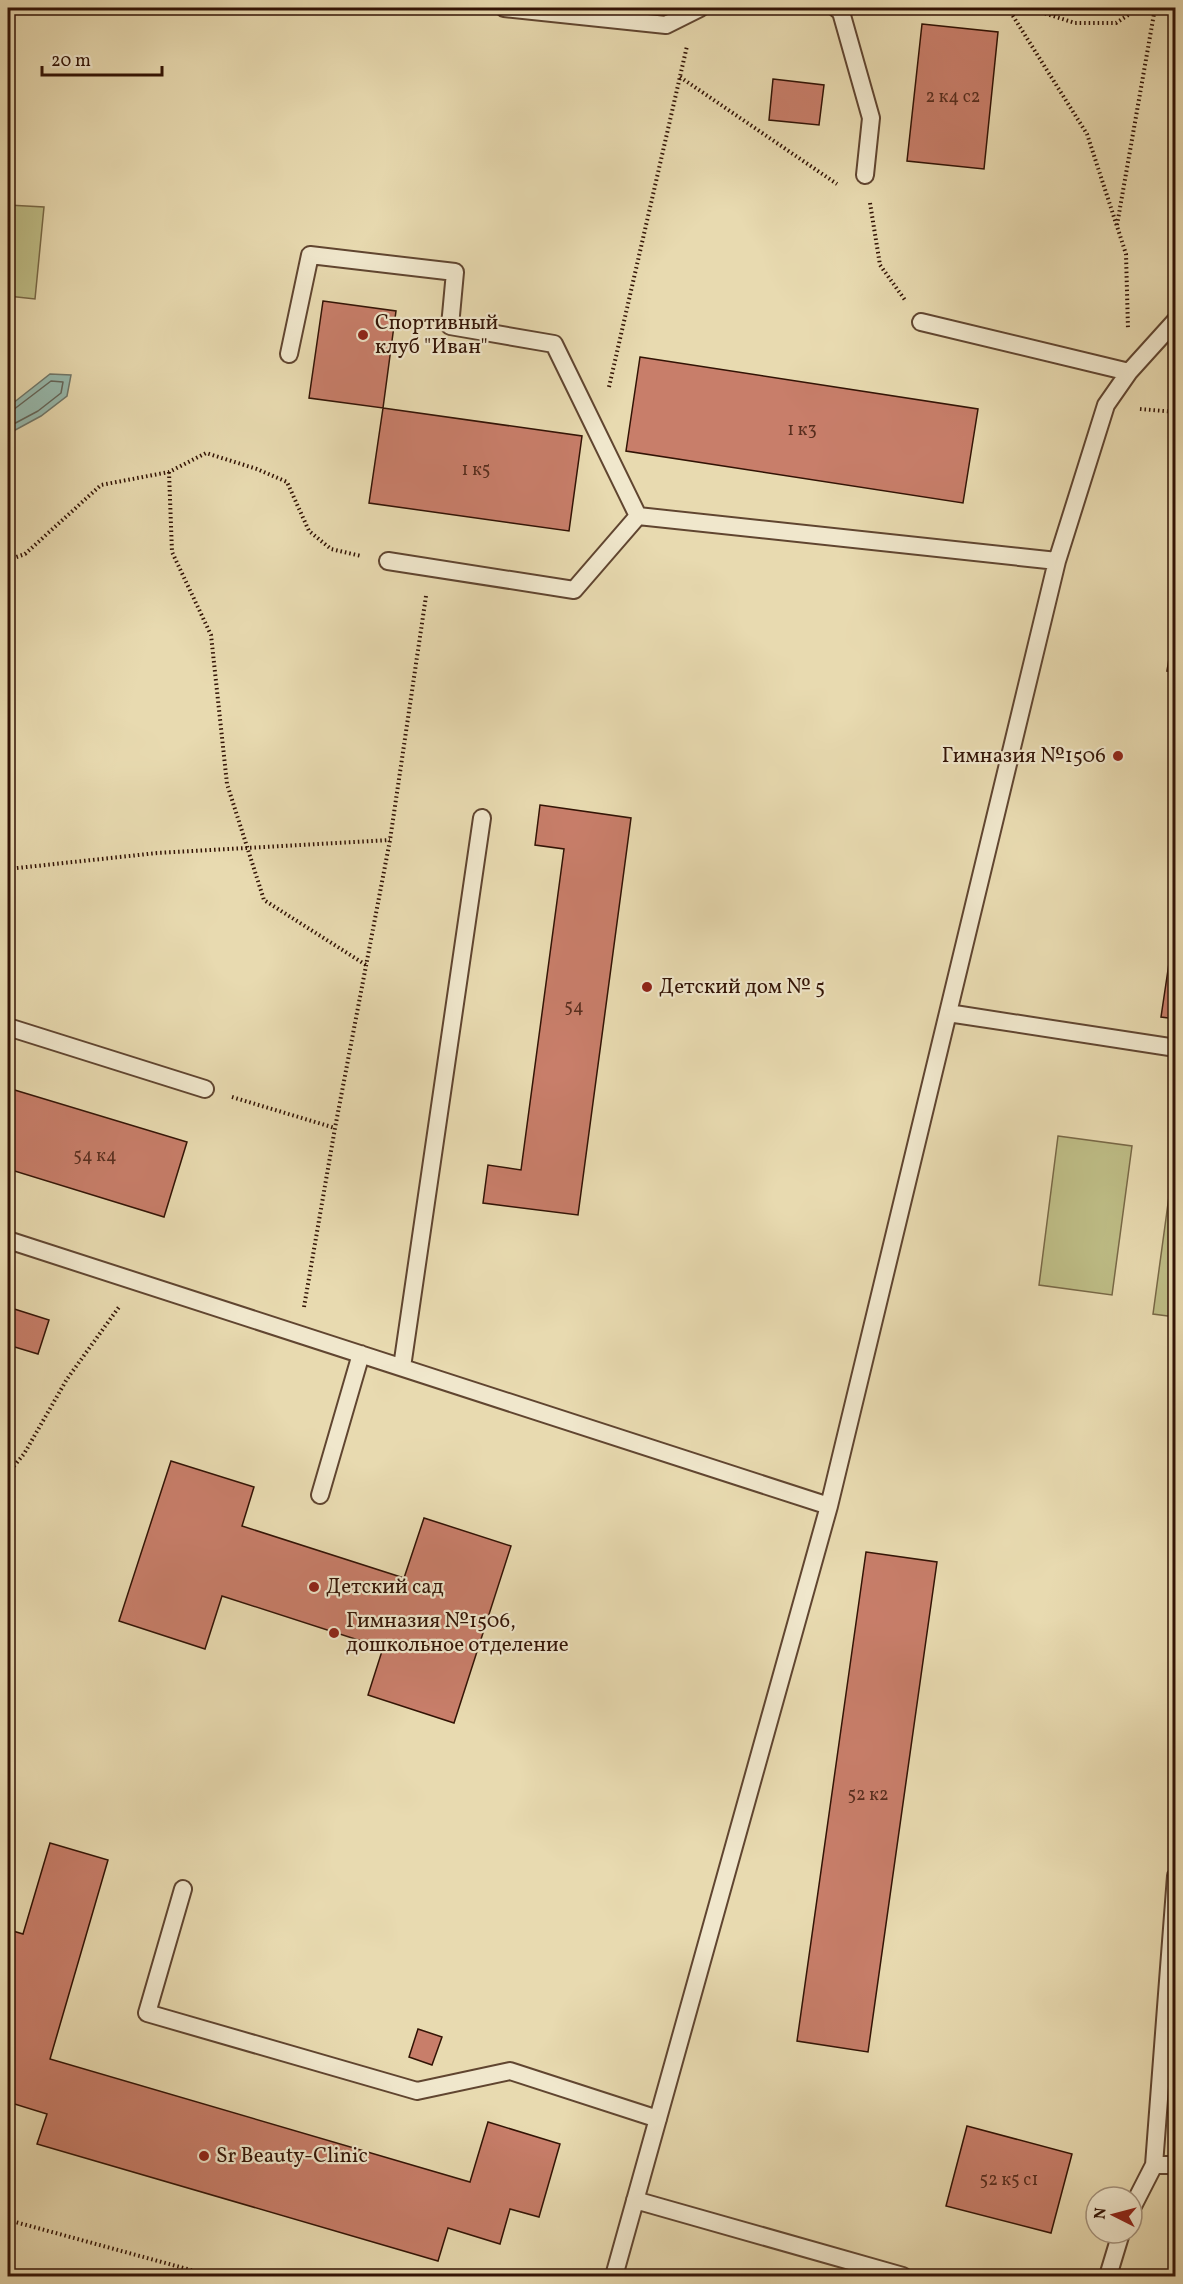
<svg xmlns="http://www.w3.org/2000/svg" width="1183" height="2284" viewBox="0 0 1183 2284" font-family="Vollkorn,serif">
<rect width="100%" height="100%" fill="#e8dab0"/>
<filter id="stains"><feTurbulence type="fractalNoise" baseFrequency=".00333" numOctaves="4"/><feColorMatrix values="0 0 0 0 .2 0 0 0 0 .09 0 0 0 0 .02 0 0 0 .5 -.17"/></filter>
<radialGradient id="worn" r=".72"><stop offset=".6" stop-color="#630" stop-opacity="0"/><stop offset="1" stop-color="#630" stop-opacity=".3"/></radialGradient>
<path fill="#bebd86" stroke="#786846" stroke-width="1.5" d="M8 205 44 207 35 299 8 296Z
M1058 1136 1132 1146 1112 1295 1039 1285Z
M1175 1152V1317L1153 1314Z"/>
<path fill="#97baae" stroke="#6f776a" stroke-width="1.5" d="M50 374 71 375 67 396 41 416 8 434V407Z"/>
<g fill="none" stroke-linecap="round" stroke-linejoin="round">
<path stroke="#64665a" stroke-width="1.5" d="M8 411 13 410 51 381 63 382 61 393 38 411 8 427"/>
</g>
<path fill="#c87e6a" stroke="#321305" stroke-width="1.5" d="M922 24 998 32 984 169 907 161Z
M773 79 824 85 819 125 769 120Z
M323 301 396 311 383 408 309 398Z
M640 357 978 409 963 503 626 451Z
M383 408 582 436 569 531 369 503Z
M1176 614V672L1167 671Z
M540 805 631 818 578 1215 483 1203 488 1165 521 1170 564 849 535 845Z
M1176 916V1019L1161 1017Z
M8 1088 187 1142 164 1217 8 1169Z
M8 1307 49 1320 38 1354 8 1345Z
M171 1461 254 1487 242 1526 404 1578 424 1518 511 1546 454 1723 368 1695 383 1648 222 1596 205 1649 119 1621Z
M866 1552 937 1562 868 2052 797 2041Z
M50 1843 108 1860 50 2059 470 2182 488 2122 560 2144 539 2217 510 2209 500 2244 448 2228 438 2261 37 2144 47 2114 8 2102V2069L12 2054 8 2053V1949L13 1931 23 1934Z
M418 2029 442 2037 432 2065 409 2057Z
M967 2126 1072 2154 1051 2233 946 2206Z"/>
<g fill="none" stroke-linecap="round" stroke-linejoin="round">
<defs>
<path id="service" d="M504 8 666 25 700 8
M836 8 841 12 871 118 865 175
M921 322 1129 372 1176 320
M289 354 310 255 455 272 450 326 554 344 638 516
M388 561 574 590 638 516 1057 561
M948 1013 1176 1048
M8 1027 205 1089
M8 1240 829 1506
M402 1367 482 818
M320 1495 361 1354
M183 1889 147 2013 417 2091 510 2071 658 2119
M1154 2165H1176
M635 2200 903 2276
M1132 2208 1154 2165 1176 1876
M614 2276 829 1506 1057 561 1106 405 1129 372
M1108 2276 1121 2233"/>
</defs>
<use href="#service" stroke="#604530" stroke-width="20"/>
<path stroke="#321305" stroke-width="4" stroke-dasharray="1.5 3" stroke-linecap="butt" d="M1008 8 1087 134 1126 254 1128 329
M1028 8 1075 23H1116L1139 8
M680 77 837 184
M870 203 880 265 905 300
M1117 225 1155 8
M609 387 687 46
M1140 409 1176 412
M169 472 172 552 211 635 227 784 264 900 366 965
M8 560 25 554 101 485 169 472 206 453 257 469 287 482 309 531 331 549 361 556
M8 869 157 853 390 840
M232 1097 335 1128
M304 1307 335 1128 390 840 426 596
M8 1473 24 1454 67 1379 119 1307
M8 2220 213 2276"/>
<use href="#service" stroke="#f0e7cc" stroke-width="16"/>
</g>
<g fill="#8f2418" stroke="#f0e7cc" stroke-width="2">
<circle cx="363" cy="335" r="6"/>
<circle cx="1118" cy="756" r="6"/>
<circle cx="647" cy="987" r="6"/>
<circle cx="314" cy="1587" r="6"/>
<circle cx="334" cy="1633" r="6"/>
<circle cx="204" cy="2156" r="6"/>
</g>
<g text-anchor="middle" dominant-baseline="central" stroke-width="4.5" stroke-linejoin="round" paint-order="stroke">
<g font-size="18" fill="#582e1e">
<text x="953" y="97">2 к4 с2</text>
<text x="802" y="430">1 к3</text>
<text x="476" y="470">1 к5</text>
<text x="574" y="1007">54</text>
<text x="95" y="1156">54 к4</text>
<text x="868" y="1795">52 к2</text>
<text x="1009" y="2180">52 к5 с1</text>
</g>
<g font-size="21" fill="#321305" stroke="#f0e7cc" text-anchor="start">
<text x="375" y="323">Спортивный<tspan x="375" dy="24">клуб "Иван"</tspan></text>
<text x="1106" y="756" text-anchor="end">Гимназия №1506</text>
<text x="659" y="987">Детский дом № 5</text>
<text x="326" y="1587">Детский сад</text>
<text x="346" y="1621">Гимназия №1506,<tspan x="346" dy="24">дошкольное отделение</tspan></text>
<text x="216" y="2156">Sr Beauty-Clinic</text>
</g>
</g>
<rect width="1183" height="2284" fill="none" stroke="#e8dab0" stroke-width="30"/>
<rect x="9" y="9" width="1165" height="2266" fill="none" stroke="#321305" stroke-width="3"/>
<rect x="15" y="15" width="1153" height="2254" fill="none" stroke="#321305" stroke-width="1.5"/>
<g transform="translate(1114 2215) rotate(276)"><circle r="28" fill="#f0e7cc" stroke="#a4927c" stroke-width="1.5"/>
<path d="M0-4.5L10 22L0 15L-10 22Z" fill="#8f2418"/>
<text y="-9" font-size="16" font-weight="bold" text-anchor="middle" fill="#321305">N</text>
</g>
<path d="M42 66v9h120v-9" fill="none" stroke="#321305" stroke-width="3"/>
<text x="51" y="66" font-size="18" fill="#321305" stroke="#f0e7cc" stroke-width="4.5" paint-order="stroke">20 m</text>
<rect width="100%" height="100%" filter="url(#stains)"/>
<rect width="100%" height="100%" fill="url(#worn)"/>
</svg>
